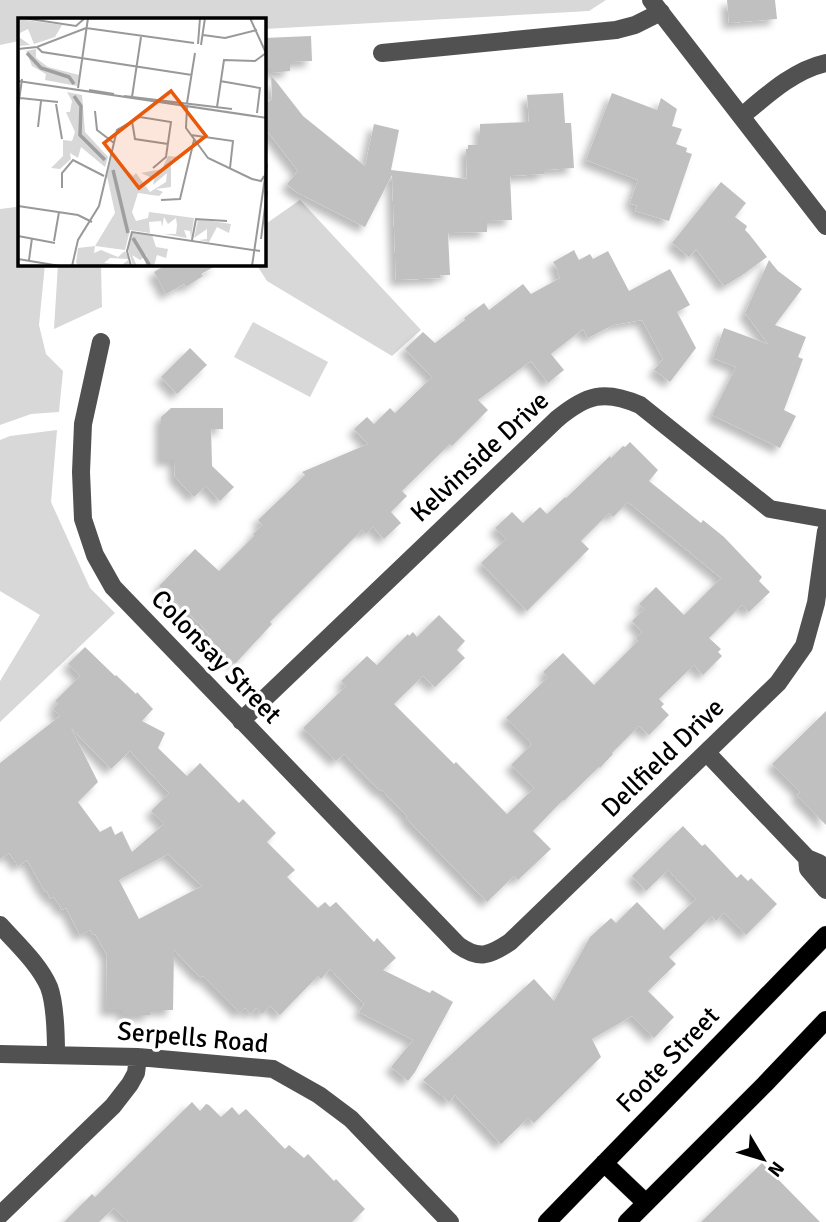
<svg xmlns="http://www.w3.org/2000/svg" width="826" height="1222" viewBox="0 0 826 1222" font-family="Signika,sans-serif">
<defs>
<filter id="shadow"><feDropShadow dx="-6" dy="6" stdDeviation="3.5" flood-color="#0004"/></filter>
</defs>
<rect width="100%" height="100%" fill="#fff"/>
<path fill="#d8d8d8" d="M0 0H606L589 11 264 29V19H19V41L0 45Z
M300 200 421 330 392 356 267 281 256 264H264V225Z
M19 203V264H45L39 325 46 354 63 371 59 412 31 414 0 425V209L16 207Z
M58 264H101L102 307 54 329Z
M253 322 328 362 310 397 234 357Z
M57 430 51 502 90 588 115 613 0 722V681L40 615 0 591V440L10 436Z"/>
<path fill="#c0c0c0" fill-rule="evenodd" filter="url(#shadow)" d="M727 0H775L777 19 729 23Z
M311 36 312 61 290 62V71L271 73V68H264V38Z
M271 75 303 116 365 166 374 124 399 130 391 170 467 179 466 149H468V145H480V124L529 122 527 95 563 93 565 123H571L574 168 544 170V174L510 176 512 220 487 221V232L448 233 450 275H440L441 278 396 280 392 175 365 227 296 192 287 184 298 171 264 127V105L272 99Z
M612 93 657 110 661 98 677 109 672 126 682 129 676 144 687 148 686 152 692 154 669 221 635 211 637 206 630 203 638 180 586 160Z
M721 182 746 203 735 217 747 226 745 230 749 234 767 257 741 276 724 286 696 249 689 257 672 243Z
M574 250 579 260 590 254 593 259 608 251 629 291 670 269 690 305 677 312 696 348 670 382 654 370 663 359 642 320 613 325 588 338 583 329 551 354 564 370 548 383 531 361 478 400 488 410 452 446 450 444 402 491 407 496 391 512 401 523 384 539 373 527 366 534 362 530 270 622 272 624 235 664 207 636 209 634 200 624 159 586 195 549 219 571 254 536 253 534 262 525 258 520 305 475 302 472 368 444 354 429 367 417 374 424 390 408 395 413 432 377 405 349 423 332 435 343 465 320 464 318 484 303 489 310 523 284 531 294 560 278 557 271 558 270 553 262Z
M769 260 778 271 802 289 775 325 806 337 798 357 803 359 784 410 796 416 780 448 712 415 736 367 713 358 724 328 768 344 745 313Z
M167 264H219L201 274 203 276 186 287 184 284 166 294 154 272Z
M190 348 207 365 177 394 161 377Z
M171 408H223V429H211L212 466 234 487 220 501 206 486 194 497 175 477 174 460H161V417Z
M630 442 658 470 649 481 701 523 703 520 724 537 762 577 759 581 770 592 749 612 742 605 709 638 721 649 718 652 722 656 703 675 694 665 659 699 664 704 661 707 669 715 649 735 639 726 612 753 613 754 600 768 599 767 564 801 563 800 533 831 551 849 518 880 514 876 487 902 406 818 407 816 382 790 380 791 344 754 336 761 303 728 346 686 341 681 367 656 377 665 408 634 409 636 413 632 417 637 439 615 465 641 457 650 465 658 435 687 423 676 394 704 454 764 456 762 507 814 534 788 511 765 531 745 530 744 531 743 506 718 548 677 543 672 563 653 594 685 638 641 636 638 642 632 632 621 644 609 639 604 656 587 684 615 721 578 628 502 613 517 609 513 581 541 589 549 527 611 481 563 506 539 495 528 512 512 523 523 540 507 547 514 565 497 566 498 610 456 611 458 623 446 625 447Z
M85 647 115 676 116 675 136 694 137 692 153 709 142 721 165 733 158 748 187 776 200 763 239 803 243 799 276 833 267 842 295 870 287 877 318 908 325 902 330 907 336 902 374 942 377 938 396 958 383 970 430 993 432 990 453 1002 415 1072 408 1081 391 1067 413 1040 359 1012 364 1004 330 969 321 979 318 976 280 1015 270 1006 262 1014 256 1008 251 1014 245 1008 240 1013 203 976 201 978 174 950 173 1010H150V1015H123V1010H106L107 955 95 934 93 935 90 930 80 935 66 908 62 910 54 897 50 899 47 891 45 892 27 860 18 866 9 853 0 859V763L60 716 53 709 58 704 55 701 80 676 68 664ZM71 728 111 769 130 751 169 793 151 811 164 824 132 852 122 831 115 835 111 826 100 832 78 802 98 782ZM168 854 202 886 139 919 119 880Z
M826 711V825L797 796 800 792 772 764Z
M683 826 702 846 705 844 737 878 741 874 748 881 751 878 777 904 746 935 724 913 716 921 712 916 669 957 676 964 648 991 674 1017 654 1038 632 1016 592 1039 601 1057 534 1123 528 1118 501 1144 455 1095 449 1102 423 1080 534 979 554 1001 590 937 611 918 616 923 637 902 664 930 696 899 668 870 646 891 632 876Z
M192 1102 200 1111 206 1104 209 1105 221 1117 232 1107 239 1115 246 1109 285 1149 289 1145 304 1158 308 1154 334 1181 336 1179 365 1209 352 1222H128L114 1208 99 1222H64L92 1194 95 1197Z
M762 1163 820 1222H701Z"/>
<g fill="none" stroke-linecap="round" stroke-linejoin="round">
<defs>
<path id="major" d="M604 1163 646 1203
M547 1222 826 935
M627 1222 765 1084 826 1020"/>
</defs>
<use href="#major" stroke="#dbdbdb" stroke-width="19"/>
<path stroke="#515151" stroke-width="18" d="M651 0 826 226
M382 53 616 30 635 25 661 12
M742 116C767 95 794 70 826 63
M101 342 83 424 81 472 83 519 95 555 113 587 458 945C479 960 489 956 510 942L778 683 804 646 816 603 826 531
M241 721 557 419C586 395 604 389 640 405L770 509 826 519
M707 753 807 858 819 863 826 868
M807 858 808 869 826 890
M0 925C17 944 39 964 49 987 55 1003 56 1037 56 1055
M0 1054 138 1057 273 1069 319 1095 351 1119 450 1222
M0 1215 113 1106 130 1084 136 1073 138 1057"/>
<use href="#major" stroke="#000" stroke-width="18"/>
</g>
<g text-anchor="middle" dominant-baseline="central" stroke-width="7" stroke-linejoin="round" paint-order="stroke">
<g font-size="26" fill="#000" stroke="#fff">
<text transform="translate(480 457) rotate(-43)">Kelvinside Drive</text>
<text transform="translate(216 657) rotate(46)">Colonsay Street</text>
<text transform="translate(663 758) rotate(-44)">Dellfield Drive</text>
<text transform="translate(193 1038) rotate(5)">Serpells Road</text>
<text transform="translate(668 1060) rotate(-46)">Foote Street</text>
</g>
</g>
<g transform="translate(18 18)">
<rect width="248" height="248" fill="#fff"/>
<path d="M0 1 44 7 37 19 16 26 10 11 2 15 1 19 12 27 0 28ZM18 31V40L30 49 61 57 59 68 27 62 28 56 14 48 8 33ZM49 74 64 77 67 114 90 139 87 149 63 129 60 140 52 135 53 141 42 151 33 150 45 138V122L54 123 57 114 48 94H52L54 83ZM94 138 115 158 118 155 132 174 148 164 149 155 135 167 136 161 123 155 144 151 150 138 161 139 153 142V169L138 171 145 174 141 178 120 175 114 194 118 203 130 200 131 194 176 200 173 221 172 213 166 212 169 220 146 216H158L159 207 158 200 150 206 146 199 144 209 143 203 131 204 132 215 112 212 107 232 77 228 76 235 83 232 100 239 107 233 111 241 92 240 86 245 104 247 110 242 112 248H63L58 245 60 230 77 228 97 195 89 158ZM180 201 213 206 211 215 199 209 191 224 181 222 189 221V211L176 220ZM114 214 134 217 138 229 150 231 148 240 139 237 136 248H127L129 237 122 242 114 237 119 248H115L110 231Z" fill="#d8d8d8"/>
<path fill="none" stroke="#9f9f9f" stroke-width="3.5" d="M9 35 23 50 51 59 56 66M56 78 63 88 62 117 87 142M95 152 110 215M115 220 132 248"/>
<path fill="none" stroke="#999" stroke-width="2" d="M5 0 58 8 67 0M185 17 207 20 239 12M180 26 182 0M183 27 187 0M19 29 24 34 174 57M0 31 19 29 68 10 176 25M0 63 249 100M202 63 242 70 239 95M60 70 70 0M71 72 96 76M106 78 214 91M114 79 123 19M2 80 40 84M169 85 177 35M38 86 44 121M169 89 168 110 190 140 234 161 243 163 246 158M199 89 206 42 237 43 248 35 232 0M0 90 4 61M77 93 79 112 96 125M114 103 117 121 150 126M20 109 23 83M173 117 215 123 212 150M44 170V155L55 142 86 158M143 182 162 181 176 122M0 188 60 197 74 204M0 218 37 225M243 221 249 173M174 222 178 201 209 203M36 223 41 194M0 241 42 248M11 242 14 220M54 248 60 222 81 188 99 112 122 99 153 104 148 139 135 150M113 248 109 233 114 214 242 233M234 248 249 146"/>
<path fill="#e8590c" fill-opacity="0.15" stroke="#e8590c" stroke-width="3.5" d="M153 73 188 118 121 170 86 125Z"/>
<rect width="248" height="248" fill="none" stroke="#000" stroke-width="3.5"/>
</g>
<g transform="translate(763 1159) rotate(128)" stroke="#ffffff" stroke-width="5" paint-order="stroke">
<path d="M0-5L12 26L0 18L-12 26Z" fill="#000000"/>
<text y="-10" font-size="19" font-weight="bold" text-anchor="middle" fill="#000000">N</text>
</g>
</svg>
